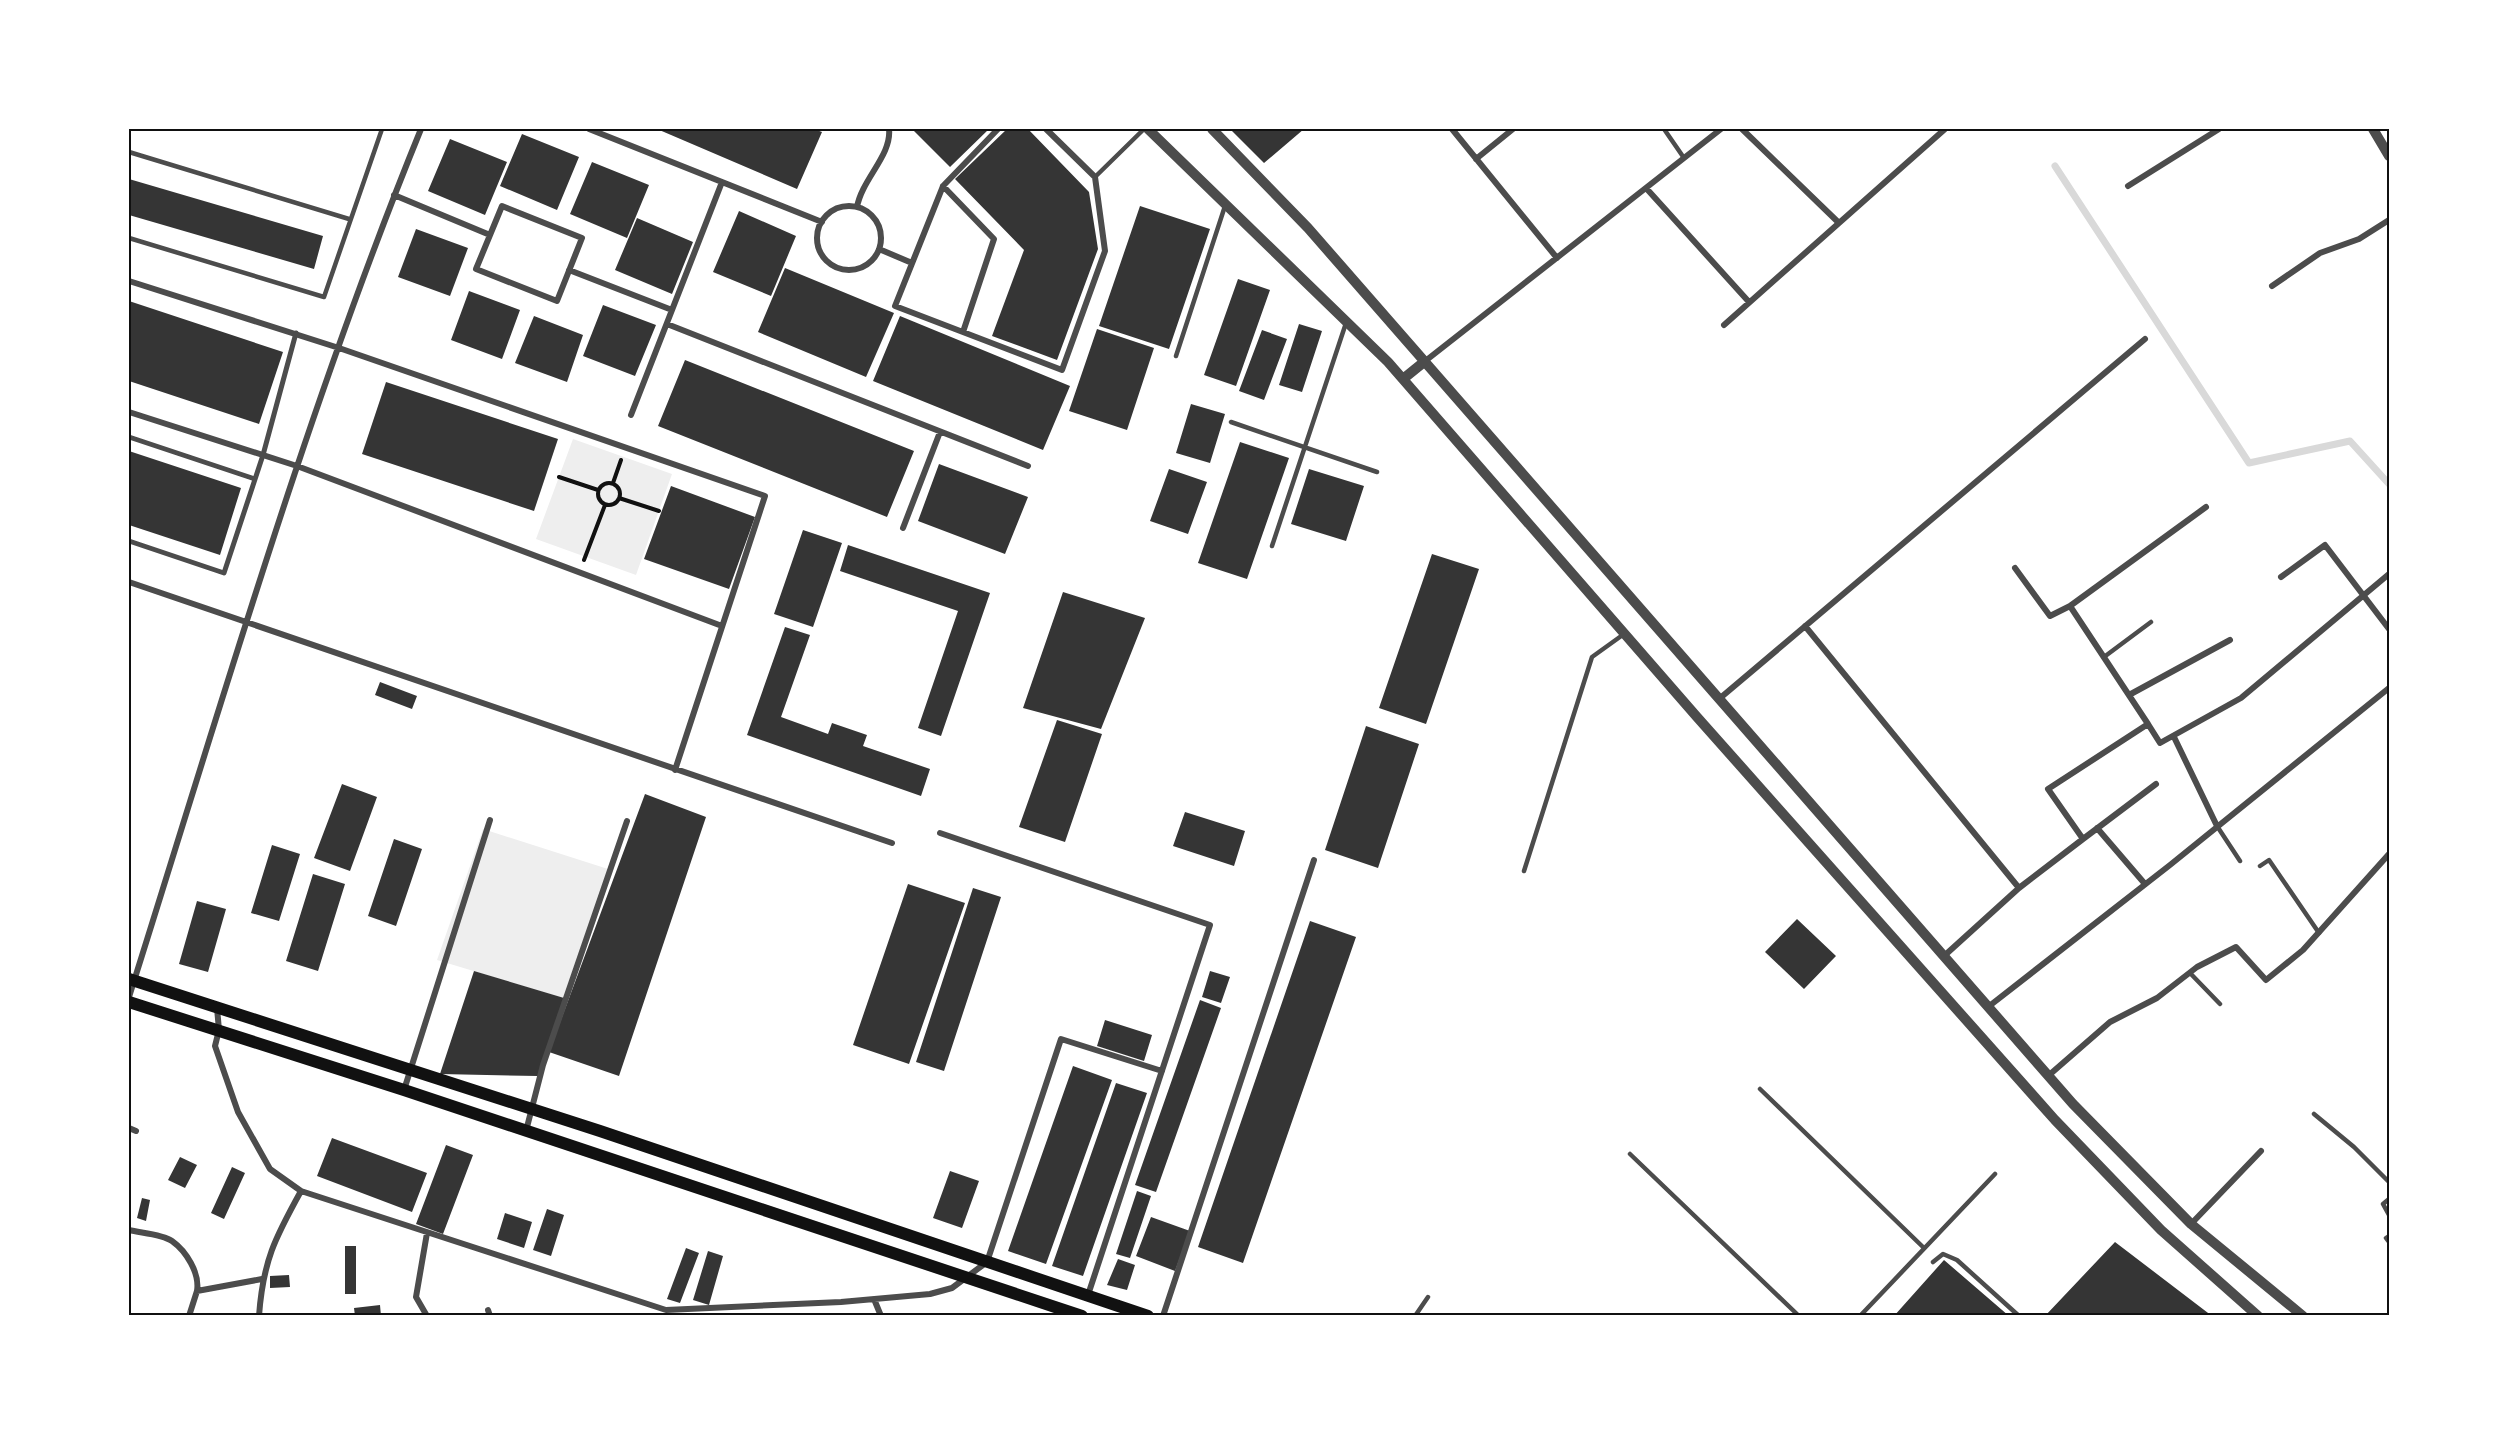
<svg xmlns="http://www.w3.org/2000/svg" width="2518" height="1445" viewBox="0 0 2518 1445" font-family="'Archivo Narrow',sans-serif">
<rect width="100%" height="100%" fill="#fff"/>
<path fill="#eee" d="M573 439 672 474 636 575 536 539Z
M483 829 608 869 563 998 437 960Z"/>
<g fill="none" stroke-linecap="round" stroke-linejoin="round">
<path stroke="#d9d9d9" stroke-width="7" d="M2055 166 2249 463 2350 441 2389 484"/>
</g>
<path fill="#353535" d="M657 129H814L822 132 797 189Z
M912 129H989L950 167Z
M1007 129H1028L1089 192 1098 249 1057 360 992 336 1024 250 955 179Z
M1230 129H1304L1264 163Z
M522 134 579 157 557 210 500 186Z
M450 139 507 162 485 215 428 191Z
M592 162 649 185 627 238 570 214Z
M129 179 323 236 314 269 129 215Z
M1140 206 1210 229 1169 349 1099 326Z
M739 211 796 236 771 296 713 272Z
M637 218 693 242 672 294 615 270Z
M416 229 468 248 450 296 398 277Z
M785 268 894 313 866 377 758 332Z
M1238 279 1270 290 1236 386 1204 375Z
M469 291 520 310 502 359 451 340Z
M129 301 283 352 259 424 129 381Z
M603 305 656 325 635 376 583 356Z
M534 316 583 335 567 382 515 363Z
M900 316 1070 386 1043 450 873 381Z
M1299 324 1322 331 1302 392 1279 385Z
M1097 329 1154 348 1127 430 1069 411Z
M1262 330 1287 339 1264 400 1239 391Z
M685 360 914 451 887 517 658 426Z
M386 382 558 439 534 511 362 454Z
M1191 404 1225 414 1210 463 1176 453Z
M1240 442 1289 458 1247 579 1198 563Z
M129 451 241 488 220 555 129 525Z
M939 464 1028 497 1005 554 918 521Z
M1169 469 1207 482 1188 534 1150 521Z
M1309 469 1364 486 1346 541 1291 524Z
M671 486 755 517 729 589 644 559Z
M803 530 842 543 813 627 774 614Z
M848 545 990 593 941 736 918 728 958 611 840 571Z
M1432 554 1479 569 1426 724 1379 708Z
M1063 592 1145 618 1101 729 1023 708Z
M785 627 810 635 781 717 828 734 832 723 867 735 863 746 930 769 921 796 747 735Z
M380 682 417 696 412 709 375 695Z
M1057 720 1102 734 1065 842 1019 827Z
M1366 726 1419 744 1378 868 1325 850Z
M342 784 377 797 350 871 314 858Z
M645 794 706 817 619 1076 549 1052Z
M1185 812 1245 831 1234 866 1173 846Z
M394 839 422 849 396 926 368 916Z
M272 845 300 854 279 921 251 913Z
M313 874 345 884 318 971 286 961Z
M908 884 965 903 909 1064 853 1045Z
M973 888 1001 897 944 1071 916 1062Z
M197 901 226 909 208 972 179 964Z
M1797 919 1836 956 1804 989 1765 952Z
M1310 921 1356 937 1243 1263 1198 1247Z
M474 971 564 998 538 1076 440 1074Z
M1210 971 1230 977 1221 1003 1202 997Z
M1200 1000 1221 1008 1156 1192 1135 1185Z
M1105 1020 1152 1035 1144 1061 1097 1046Z
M1073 1066 1112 1080 1046 1264 1008 1251Z
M1116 1083 1147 1093 1083 1276 1052 1266Z
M332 1138 427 1173 412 1212 317 1176Z
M446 1145 473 1155 443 1234 416 1224Z
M180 1157 197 1165 185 1188 168 1180Z
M232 1167 245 1173 224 1219 211 1213Z
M950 1171 979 1181 962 1228 933 1218Z
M1137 1191 1151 1196 1130 1258 1116 1254Z
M142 1198 150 1200 146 1221 137 1218Z
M547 1209 564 1215 551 1256 533 1250Z
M505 1213 532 1222 524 1248 497 1239Z
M1151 1217 1190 1231 1175 1271 1136 1256Z
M2115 1242 2212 1316H2045Z
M345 1246H356V1294H345Z
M686 1248 699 1253 680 1303 667 1299Z
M708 1251 723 1256 709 1305 693 1300Z
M1118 1259 1135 1265 1127 1290 1107 1285Z
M1944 1260 2009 1316H1894Z
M289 1275 290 1287 270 1288V1276Z
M380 1305 381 1316H355L354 1308Z"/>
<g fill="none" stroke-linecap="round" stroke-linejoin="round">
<path stroke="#111" stroke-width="4" d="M559 477 598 490
M598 494a11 11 0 1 1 22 0a11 11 0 1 1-22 0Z
M613 483 621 460
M619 498 659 511
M584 560 605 505"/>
<path stroke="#4c4c4c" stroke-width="4.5" d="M1664 129 1684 158
M129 152 349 219
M1095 177 1144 129
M129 238 324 297 382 129
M1176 356 1225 206
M1231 422 1377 472
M1272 546 1346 323
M2104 657 2151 622
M2217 826 2240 861
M2260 866 2269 860 2319 933
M1524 871 1592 657 1624 634
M2190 973 2220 1004
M1760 1089 1924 1248
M2314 1114 2354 1147 2389 1182
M1630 1154 1799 1316
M2389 1199 2383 1204 2389 1215
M2389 1236 2386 1238 2389 1242
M1933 1262 1943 1254 1957 1260 2019 1316
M1415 1316 1428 1297
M1860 1316 1995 1174"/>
<path stroke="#4c4c4c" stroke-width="5" d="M129 437 255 479
M129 541 224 573 263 455 296 333"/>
<path stroke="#4c4c4c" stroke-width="6" d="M589 129 822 222
M998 129 943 186 895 306 1062 370 1105 251 1095 177 1046 129
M1452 129 1557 258
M1742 129 1838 222
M1476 159 1513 129
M943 186 994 239 963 332
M2128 186 2219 129
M1646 188 1749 302
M394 195 490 235
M502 206 582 238 557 301 476 269Z
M817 238a32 32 0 1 1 64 0a32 32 0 1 1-64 0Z
M857 207C862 179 892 155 889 129
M879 249 912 263
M569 270 672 310
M129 281 339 348 765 496 675 770
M2272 286 2320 253 2359 239 2389 220
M667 324 1028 466
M1724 325 1945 129
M1424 362 1721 129
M129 412 297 466 722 626
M631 415 722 182
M903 528 940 432
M2015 568 2050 616 2070 606 2206 507
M2281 577 2325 545 2389 629
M129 582 892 843
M2070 606 2148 724
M1805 626 2019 888
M2129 695 2230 640
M1719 699 2145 339
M2174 737 2217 826
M2097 828 2145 884
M940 833 1210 925 1088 1295
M2083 839 2156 784
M1944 956 2019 888 2083 839 2048 789 2148 724 2160 743 2241 698 2389 574
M129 997C221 706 306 411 421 129
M1988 1007 2170 865 2389 688
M217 1008 219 1030 215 1046 238 1112 270 1169 301 1191 666 1310 841 1302 930 1294 952 1288 987 1262 1061 1039 1162 1071
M2048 1076 2110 1022 2157 998 2197 967 2236 947 2266 980 2303 950 2389 854
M404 1090 490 820
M129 1128 136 1131
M526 1131 543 1065 627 821
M2191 1224 2261 1151
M129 1230C141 1233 162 1234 172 1241 186 1251 200 1273 197 1291L262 1279
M427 1233 416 1297 427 1316
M874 1299 881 1316
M488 1310 490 1316
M189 1316 197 1291
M259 1316C263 1261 275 1238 301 1191
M1163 1316 1314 860"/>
<path stroke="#4c4c4c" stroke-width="10" d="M1148 129 1388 362 1697 717 2055 1120 2161 1230 2258 1316
M1212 129 1308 228 2073 1104 2191 1224 2303 1316
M2373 129 2389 156
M1403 379 1424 362"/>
<path stroke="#111" stroke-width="12" d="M129 979 600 1131 1148 1316
M129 1002 404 1090 1082 1316"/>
</g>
<rect width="2518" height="1445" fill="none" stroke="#ffffff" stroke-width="261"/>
<rect x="130" y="130" width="2258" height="1184" fill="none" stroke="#111" stroke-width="2"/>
</svg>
